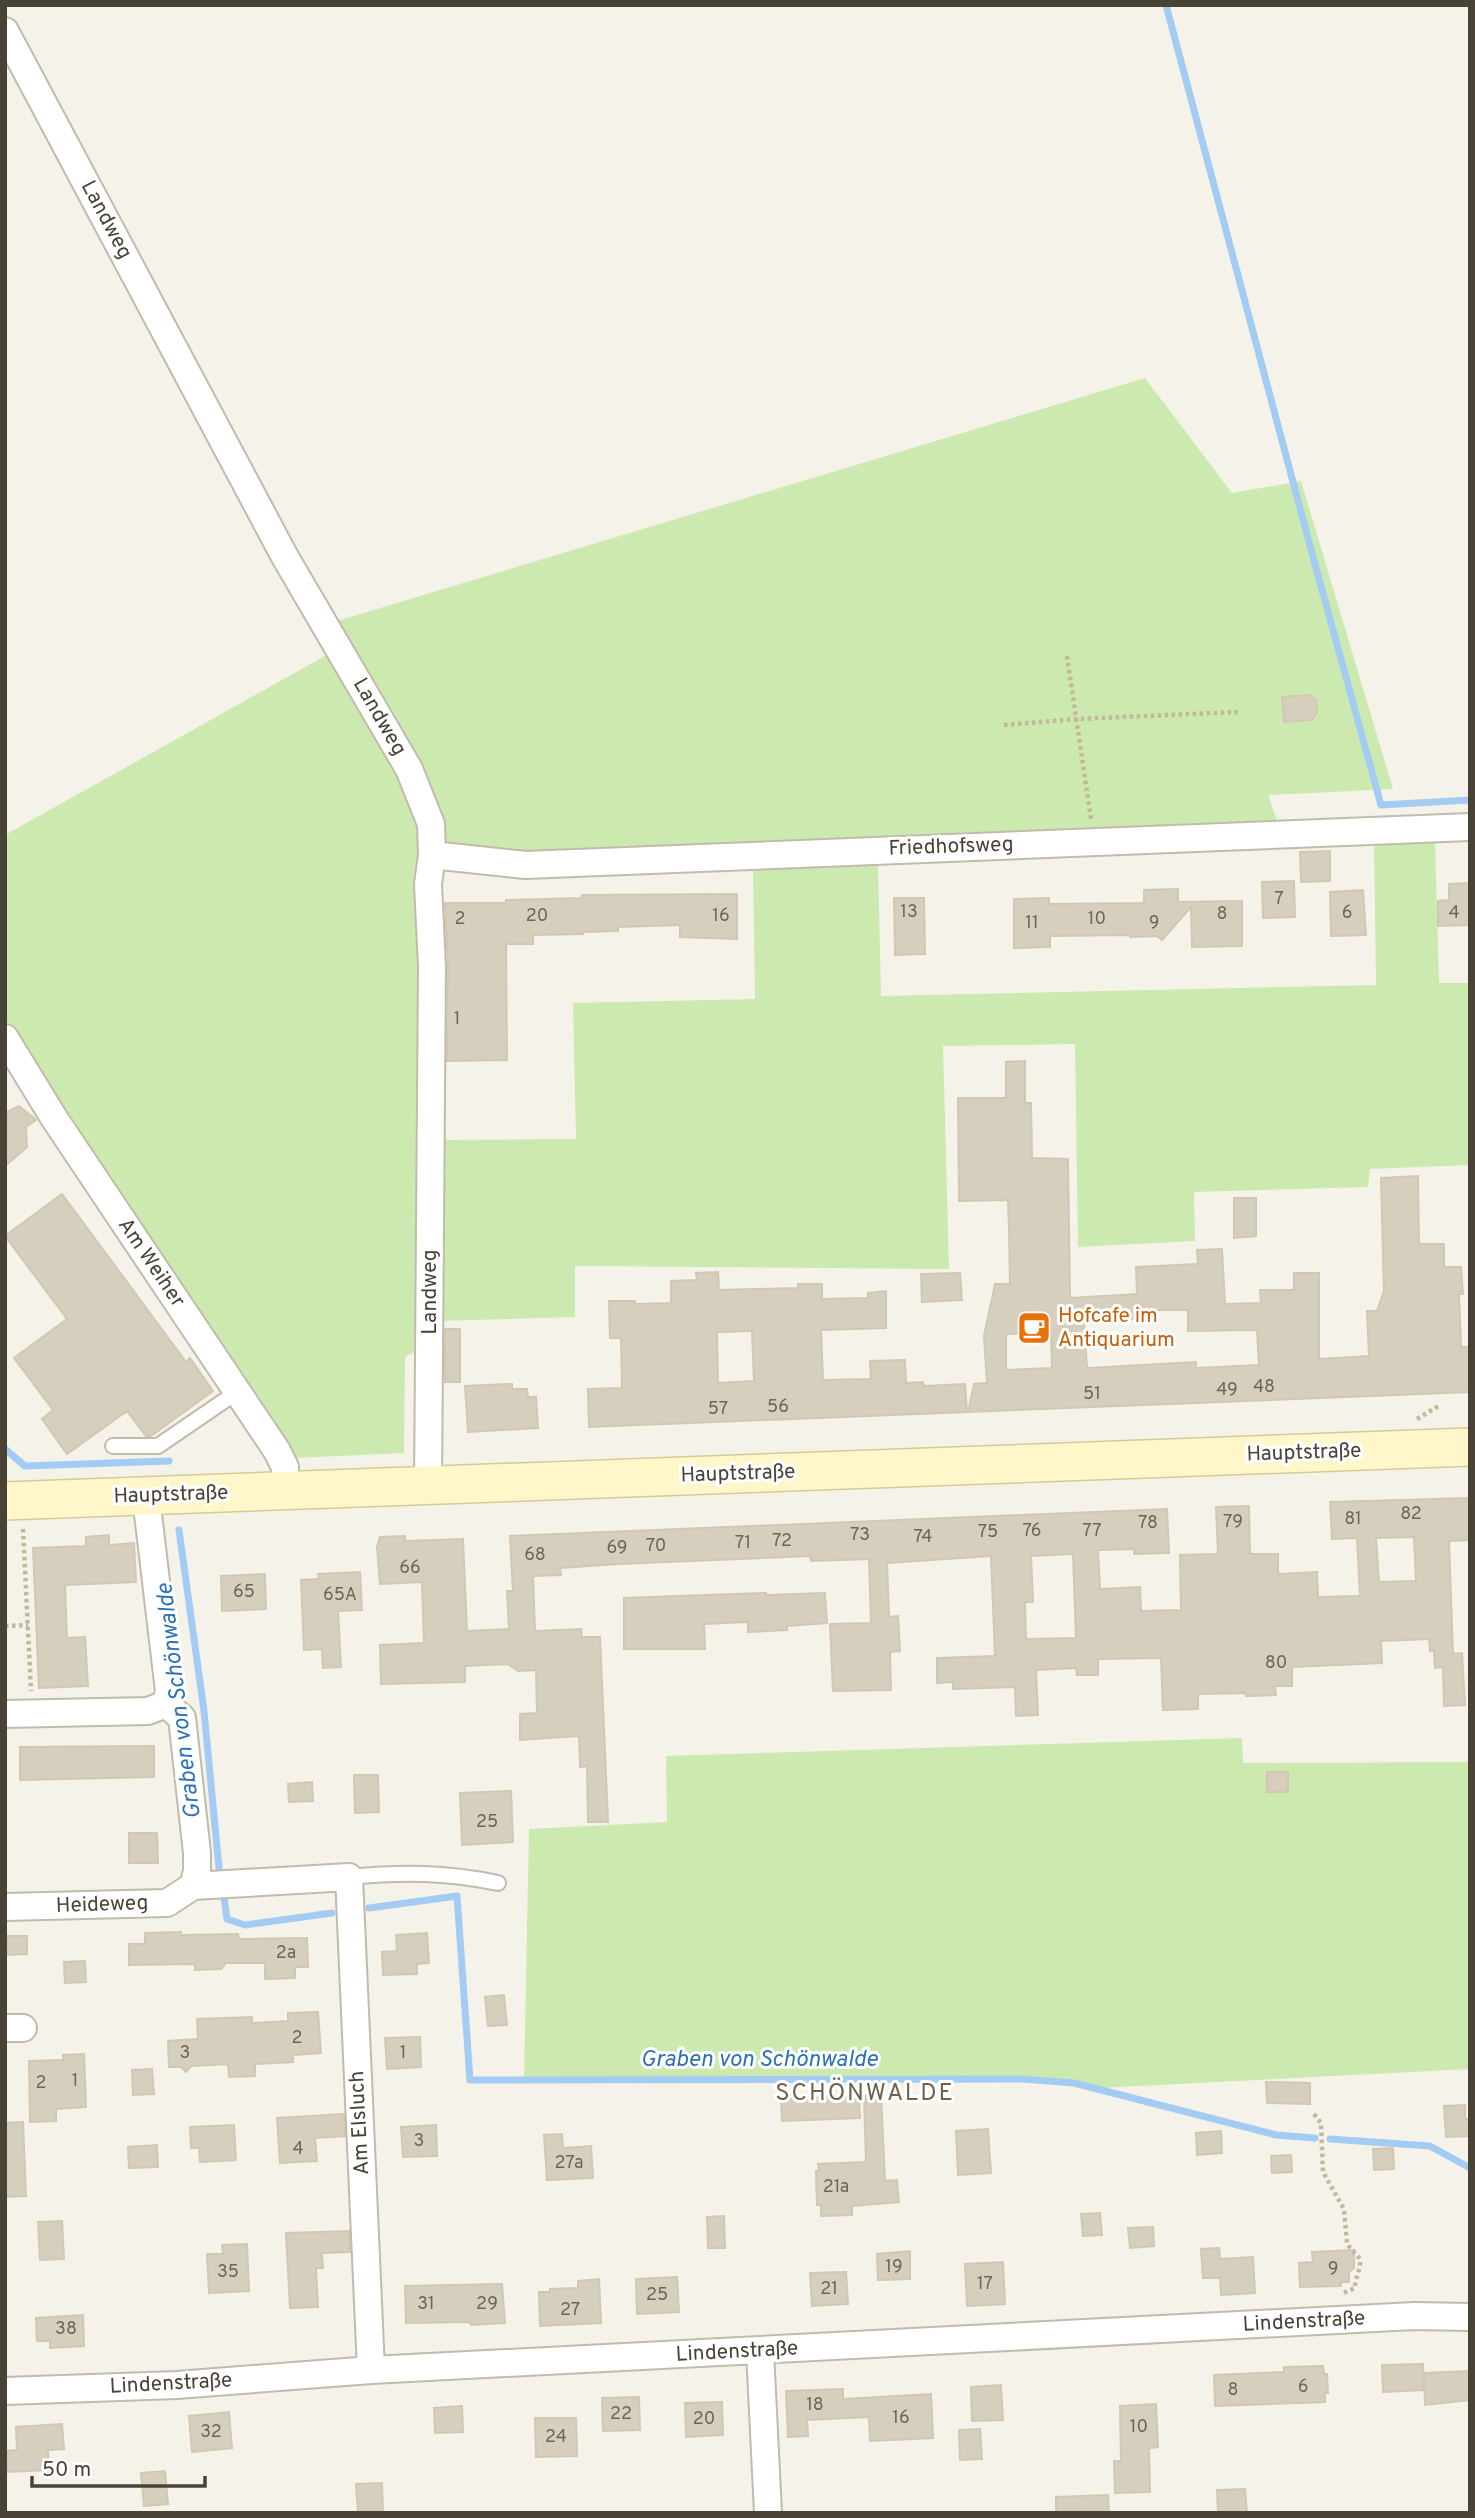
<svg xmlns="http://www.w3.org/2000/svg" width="1475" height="2518" viewBox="0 0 1475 2518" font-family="Overpass,sans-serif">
<rect width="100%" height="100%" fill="#f5f2e9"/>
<path fill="#cceab0" d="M1145 378 1232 493 1301 481 1393 789 1268 795 1279 827 525 862 435 853 337 621Z
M332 652 431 824 424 1346 405 1357 404 1453 294 1458 14 1039 5 1021V835Z
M1435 841 1439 983H1470V1165L1370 1169 1368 1187 1194 1192 1195 1241 1078 1247 1075 1044 943 1046 949 1269 575 1266V1317L437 1321V1140L576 1139 573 1003 755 999 753 868 878 862 881 996 1376 985 1374 843Z
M1242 1738 1243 1763 1470 1762V2069L1099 2088 1073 2083 1022 2079 524 2080 529 1829 667 1822 666 1756Z"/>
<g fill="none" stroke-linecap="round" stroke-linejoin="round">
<path stroke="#a4ccf3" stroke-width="7" d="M1166 5 1313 557 1381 805 1470 800
M5 1449 25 1466 169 1461
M179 1530 204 1711 219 1868
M224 1897 227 1919 245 1925 332 1913
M369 1908 457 1896 470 2080 1022 2079 1074 2083 1276 2135 1315 2138
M1330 2139 1430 2146 1470 2168"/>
</g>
<path fill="#d7cfbe" stroke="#d2c8b1" stroke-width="2" fill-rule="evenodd" d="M1310 695 1316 701 1317 712 1312 720 1284 722 1282 697Z
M1330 851V881L1301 882 1300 852Z
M1294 881 1295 917 1263 918 1262 882Z
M1470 883V925L1438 926V901L1449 900V884Z
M1178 889V902L1242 901V946L1192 947 1191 907 1162 940 1157 936 1130 937V935L1050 936V947L1014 948V899L1049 898V904L1144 903V890Z
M1363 890 1366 935 1331 936 1330 892Z
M737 894V939L680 937V925L618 927V931L583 932V934L533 935V944H506L507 1060 447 1061 448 966 445 903H506V900L582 898V895Z
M894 898H924L925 954 895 955Z
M1025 1061V1103H1031L1032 1158 1068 1159 1070 1298 1137 1294 1136 1267 1198 1264 1197 1250 1222 1249 1225 1304 1261 1303 1260 1290H1294V1273H1319V1359L1369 1356 1367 1311H1377L1384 1291 1381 1178 1418 1176 1419 1244H1444V1267H1461L1463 1294H1459L1461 1347H1470V1392L968 1412 974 1384 987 1383 984 1336 995 1284H1010L1009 1229 1008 1200 959 1201 958 1098H1006V1062ZM1151 1310H1188V1331L1257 1330 1259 1365 1196 1368V1362L1087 1368 1084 1321 1151 1318ZM1051 1333 1052 1368 1006 1370V1334Z
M19 1106 36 1120 26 1127 27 1147 5 1166V1113Z
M62 1194 186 1362 190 1358 213 1391 151 1436H146L127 1411 67 1454 42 1419 53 1410 14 1358 67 1319 5 1236Z
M1234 1198H1256V1236L1234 1238Z
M718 1272 719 1290 798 1288V1284H822V1299L868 1298V1293L886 1291V1328L821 1330 823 1380 871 1379 870 1361 905 1360 906 1383 923 1382 924 1386 965 1384 967 1412 589 1427 588 1389 622 1388 621 1338H610L609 1301H635V1304L671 1303V1281L697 1280 696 1273ZM752 1331 754 1381 718 1383 717 1332Z
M960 1273 962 1300 922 1302 921 1274Z
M445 1329H460V1382H445Z
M512 1384V1389H527L528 1397H536L538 1428 468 1432 465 1386Z
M1470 1498V1540L1449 1541 1453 1654 1462 1653 1465 1705 1444 1706 1443 1667 1435 1668 1434 1651H1430L1429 1639 1381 1641 1382 1663 1292 1667V1686H1275L1276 1695 1246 1696 1245 1693 1198 1694V1709L1163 1710 1161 1658 1098 1659V1675H1077L1076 1668 1036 1670 1038 1715 1016 1716 1015 1687 953 1689V1682L937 1683V1658L995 1656 991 1556 887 1563 889 1617 898 1616 900 1651 890 1652 891 1690 833 1691 830 1624 871 1623 869 1559 811 1561 810 1556 618 1564 560 1568 561 1575 533 1576 535 1631 581 1629 582 1637H600L608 1822H588L587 1766 580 1767 579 1736 520 1740V1714L537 1713 536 1670 518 1671 508 1664 465 1666V1682L381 1684 380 1645 424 1643 422 1582 380 1584 377 1547 380 1537 405 1536V1541L463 1539 467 1631 509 1629 507 1591H513L510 1536 1167 1509 1169 1553 1134 1554V1549L1098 1550 1100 1589 1140 1587 1141 1611 1181 1610 1180 1555 1218 1554 1216 1507 1249 1506 1250 1554H1278V1574L1317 1572 1318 1597 1360 1596 1357 1538 1332 1539 1330 1502ZM1414 1537 1416 1581 1379 1582 1376 1538ZM1073 1554 1076 1638 1026 1639 1025 1602H1033L1031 1556Z
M109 1535V1545L134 1543 136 1582 65 1585 67 1638 85 1637 88 1686 39 1688 33 1548 86 1546V1537Z
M360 1572 362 1610 338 1611 341 1667 323 1668 322 1649 304 1650 301 1580 319 1579 318 1574Z
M265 1574 266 1609 222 1611 221 1576Z
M766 1593V1595L825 1593 827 1623 787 1626V1630L748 1632V1622L704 1624 705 1649H624V1598Z
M154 1746V1777L20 1780V1747Z
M1267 1772H1288V1792H1267Z
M354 1775H378L379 1812 355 1813Z
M312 1782 313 1801 289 1802 288 1784Z
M511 1791 513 1842 462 1845 460 1793Z
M129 1833H157L158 1863H129Z
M181 1932V1935L238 1934 239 1939 307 1938 308 1967H295V1978L265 1979V1963H226L221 1969 195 1970V1964L129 1965V1944H145V1933Z
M427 1933 429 1963 417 1964V1974L383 1975 382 1952 397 1951 396 1935Z
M5 1936H27V1954L5 1955Z
M85 1961 86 1982 65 1983 64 1962Z
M504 1995 507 2025 488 2026 485 1997Z
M318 2012 321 2053 293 2055V2062L255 2064V2076L229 2077 228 2064 191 2066 186 2072 181 2067H169L168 2041 198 2039 197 2019 252 2017V2023L288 2021V2013Z
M420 2037 421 2067 387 2069 385 2038Z
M84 2054 86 2107 56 2109V2121L30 2122 29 2061 63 2060V2055Z
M152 2069 154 2094 133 2095 132 2070Z
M1266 2082 1310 2083V2104L1267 2103Z
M881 2095 885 2181 897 2180 899 2202 852 2206V2215L821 2216V2205H817L816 2171 819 2170 818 2164 866 2162 864 2096Z
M859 2096 860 2118 782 2121 781 2099Z
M1465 2105V2119H1470V2136L1446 2137 1444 2106Z
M344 2114 345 2136 315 2138 317 2161 280 2163 277 2118Z
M23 2122 26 2196 5 2197V2123Z
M234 2125 236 2160 200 2162 199 2148H191L190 2127Z
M436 2125 437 2156 403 2157 401 2127Z
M988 2129 991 2173 958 2175 956 2131Z
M1221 2131 1222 2153 1197 2155 1196 2133Z
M562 2134 563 2148 591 2146 593 2178 547 2180 544 2135Z
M157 2145 158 2167 129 2168 128 2147Z
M1393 2148 1394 2169 1374 2170 1373 2149Z
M1291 2155 1292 2172 1272 2173 1271 2156Z
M1100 2213 1102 2235 1083 2236 1081 2214Z
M724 2216 725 2248H708L707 2217Z
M62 2221 64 2259 40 2260 38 2222Z
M1153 2227 1154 2246 1130 2248 1128 2228Z
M349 2231 350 2252 322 2253 323 2268H316L318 2307 290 2308 286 2233Z
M247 2244 249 2291 209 2293 207 2254H223L222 2245Z
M1219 2248 1220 2259 1253 2257 1255 2293 1221 2295 1220 2278H1203L1201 2249Z
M1354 2250V2268L1349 2272V2282H1341V2286L1300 2287 1299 2263 1313 2262 1312 2252Z
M910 2251V2279L878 2280 877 2254Z
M1003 2262 1005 2304 967 2306 965 2264Z
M846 2272 848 2304 812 2306 810 2273Z
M677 2277 679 2312 637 2314 636 2279Z
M599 2279 601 2323 540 2326 539 2292H550V2289L578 2288V2281Z
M502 2284 505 2323 471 2325 470 2322 406 2323 405 2286Z
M83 2315 84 2346 50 2348V2341H37L36 2318Z
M1423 2364 1424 2390 1383 2392 1382 2365Z
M1323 2366 1324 2374H1327L1328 2393H1325V2402L1215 2406 1214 2375 1284 2372V2367Z
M1470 2371V2400L1425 2405 1424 2373Z
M1001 2385 1003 2420 972 2421 971 2387Z
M843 2389V2399L931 2394 933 2438 870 2441 869 2417 807 2420 808 2436 788 2437 786 2391Z
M639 2397 640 2430 603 2431 602 2398Z
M722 2402 723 2435 686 2437 685 2403Z
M1156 2404 1158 2447 1149 2448 1150 2492 1115 2493 1114 2461H1121L1120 2406Z
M462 2406 463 2432 435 2433 434 2408Z
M229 2412 232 2448 192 2452 189 2416Z
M535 2418H576L577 2456 536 2457Z
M62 2424 64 2449 48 2450 49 2470 5 2472V2451L17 2450 16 2427Z
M980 2429 982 2459 960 2460 959 2430Z
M165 2471 168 2504 144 2506 141 2473Z
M382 2483 383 2513 358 2512 356 2484Z
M1245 2489 1247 2513H1218L1217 2490Z
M1108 2495 1109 2513H1056V2497Z"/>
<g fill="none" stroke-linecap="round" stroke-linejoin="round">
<defs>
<path id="service" d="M113 1446H158L237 1392
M349 1877C403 1872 445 1872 498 1883"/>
<path id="minor" d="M5 31 285 557 409 769 431 824 432 855 428 884 432 966 428 1486
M432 855 525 865 1470 827
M5 1038 54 1118 277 1451 285 1467 286 1491
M166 1704 182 1718 197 1853V1871L193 1886
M5 1714 148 1711 166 1704 169 1691 146 1497
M5 1907 167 1903 193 1886 349 1877 371 2370
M5 2028H23
M760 2351 768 2513
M5 2391 177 2385 371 2370 1414 2316 1470 2317"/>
<path id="secondary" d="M5 1501 1470 1447"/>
</defs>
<use href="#service" stroke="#c1bbab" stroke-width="18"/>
<use href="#minor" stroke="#c1bbab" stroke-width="30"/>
<use href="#secondary" stroke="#d6ca97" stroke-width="40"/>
<path stroke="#c3b89b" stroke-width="4.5" stroke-dasharray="3.5 3.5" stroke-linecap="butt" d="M1067 656 1091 819
M1004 725 1077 719 1238 712
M1417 1419 1440 1405
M23 1529 31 1691
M5 1626 28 1625
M1314 2114 1321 2123 1323 2172 1344 2209 1347 2244 1360 2259C1361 2270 1355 2277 1355 2288L1343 2293"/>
<use href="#service" stroke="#fff" stroke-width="14"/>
<use href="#minor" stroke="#fff" stroke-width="26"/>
<use href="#secondary" stroke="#fff6c9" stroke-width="37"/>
</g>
<defs>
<symbol id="cafe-square" viewBox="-11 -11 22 22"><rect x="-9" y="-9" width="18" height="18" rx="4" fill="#e8710a" stroke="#fff"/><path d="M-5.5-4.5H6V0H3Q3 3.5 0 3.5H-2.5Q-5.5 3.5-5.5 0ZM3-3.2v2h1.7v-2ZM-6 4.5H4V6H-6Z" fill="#fff"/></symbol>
</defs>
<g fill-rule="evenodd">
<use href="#cafe-square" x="1015" y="1309" width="38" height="38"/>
</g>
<g text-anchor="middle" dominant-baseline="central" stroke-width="6" stroke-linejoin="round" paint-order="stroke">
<g font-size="18" fill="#6c6659">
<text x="1279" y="899">7</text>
<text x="909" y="912">13</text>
<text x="1347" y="913">6</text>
<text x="1454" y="913">4</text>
<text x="1222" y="914">8</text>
<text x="537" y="916">20</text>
<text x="721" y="916">16</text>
<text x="460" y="919">2</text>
<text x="1097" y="919">10</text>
<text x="1032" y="923">11</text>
<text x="1154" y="923">9</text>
<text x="457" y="1019">1</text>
<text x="1264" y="1387">48</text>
<text x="1227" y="1390">49</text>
<text x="1092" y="1394">51</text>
<text x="778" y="1407">56</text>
<text x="718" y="1409">57</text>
<text x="1411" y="1514">82</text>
<text x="1353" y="1519">81</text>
<text x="1233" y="1522">79</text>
<text x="1148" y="1523">78</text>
<text x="1032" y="1531">76</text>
<text x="1092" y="1531">77</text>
<text x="988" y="1532">75</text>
<text x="860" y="1535">73</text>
<text x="923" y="1537">74</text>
<text x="782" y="1541">72</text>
<text x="743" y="1543">71</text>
<text x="656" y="1546">70</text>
<text x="617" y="1548">69</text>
<text x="535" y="1555">68</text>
<text x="410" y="1568">66</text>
<text x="244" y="1592">65</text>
<text x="340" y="1595">65A</text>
<text x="1276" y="1663">80</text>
<text x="487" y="1822">25</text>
<text x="286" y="1953">2a</text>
<text x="297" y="2038">2</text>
<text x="185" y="2053">3</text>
<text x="403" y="2053">1</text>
<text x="75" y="2081">1</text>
<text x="41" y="2083">2</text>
<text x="419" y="2141">3</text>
<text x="298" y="2149">4</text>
<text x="569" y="2163">27a</text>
<text x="836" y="2187">21a</text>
<text x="894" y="2267">19</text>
<text x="1333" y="2269">9</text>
<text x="228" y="2272">35</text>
<text x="985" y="2284">17</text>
<text x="829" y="2289">21</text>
<text x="657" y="2295">25</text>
<text x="426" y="2304">31</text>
<text x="487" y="2304">29</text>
<text x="570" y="2310">27</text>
<text x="66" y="2329">38</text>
<text x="1303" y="2387">6</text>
<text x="1233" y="2390">8</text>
<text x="815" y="2405">18</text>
<text x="621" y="2414">22</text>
<text x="901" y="2418">16</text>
<text x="704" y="2419">20</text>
<text x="1139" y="2427">10</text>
<text x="211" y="2432">32</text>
<text x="556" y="2437">24</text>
</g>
<g font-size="21" fill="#494337" stroke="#fff">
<text transform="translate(106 220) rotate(62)">Landweg</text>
<text transform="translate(379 717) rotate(60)">Landweg</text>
<text transform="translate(951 847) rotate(-2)">Friedhofsweg</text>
<text transform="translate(151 1263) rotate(56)">Am Weiher</text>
<text transform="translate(430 1292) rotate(-90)">Landweg</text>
<text transform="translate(1304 1453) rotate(-2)">Hauptstraße</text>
<text transform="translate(738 1474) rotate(-2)">Hauptstraße</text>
<text transform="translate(171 1495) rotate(-2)">Hauptstraße</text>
<text transform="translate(102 1905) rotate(-2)">Heideweg</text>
<text transform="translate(360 2123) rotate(-93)">Am Elsluch</text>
<text transform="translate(1304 2322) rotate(-3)">Lindenstraße</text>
<text transform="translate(737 2352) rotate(-3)">Lindenstraße</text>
<text transform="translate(171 2384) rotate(-3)">Lindenstraße</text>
</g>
<g font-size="21" fill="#c56008" stroke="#fff" text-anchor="start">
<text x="1058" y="1316">Hofcafe im<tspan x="1058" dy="24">Antiquarium</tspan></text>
</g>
<g font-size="23" font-style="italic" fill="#2b72b9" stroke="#fff">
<text transform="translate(180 1701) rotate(-97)">Graben von Schönwalde</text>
<text x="759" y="2060">Graben von Schönwalde</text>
</g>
<g font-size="24" letter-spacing="2" fill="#6c624e" stroke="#fff">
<text x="865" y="2094">SCHÖNWALDE</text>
</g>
</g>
<rect width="1475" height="2518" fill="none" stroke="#494337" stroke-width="14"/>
<path d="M32 2476v10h173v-10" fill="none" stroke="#494337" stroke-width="3.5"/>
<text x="42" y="2476" font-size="21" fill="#494337" stroke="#ffffff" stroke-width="5" paint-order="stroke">50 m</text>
</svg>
